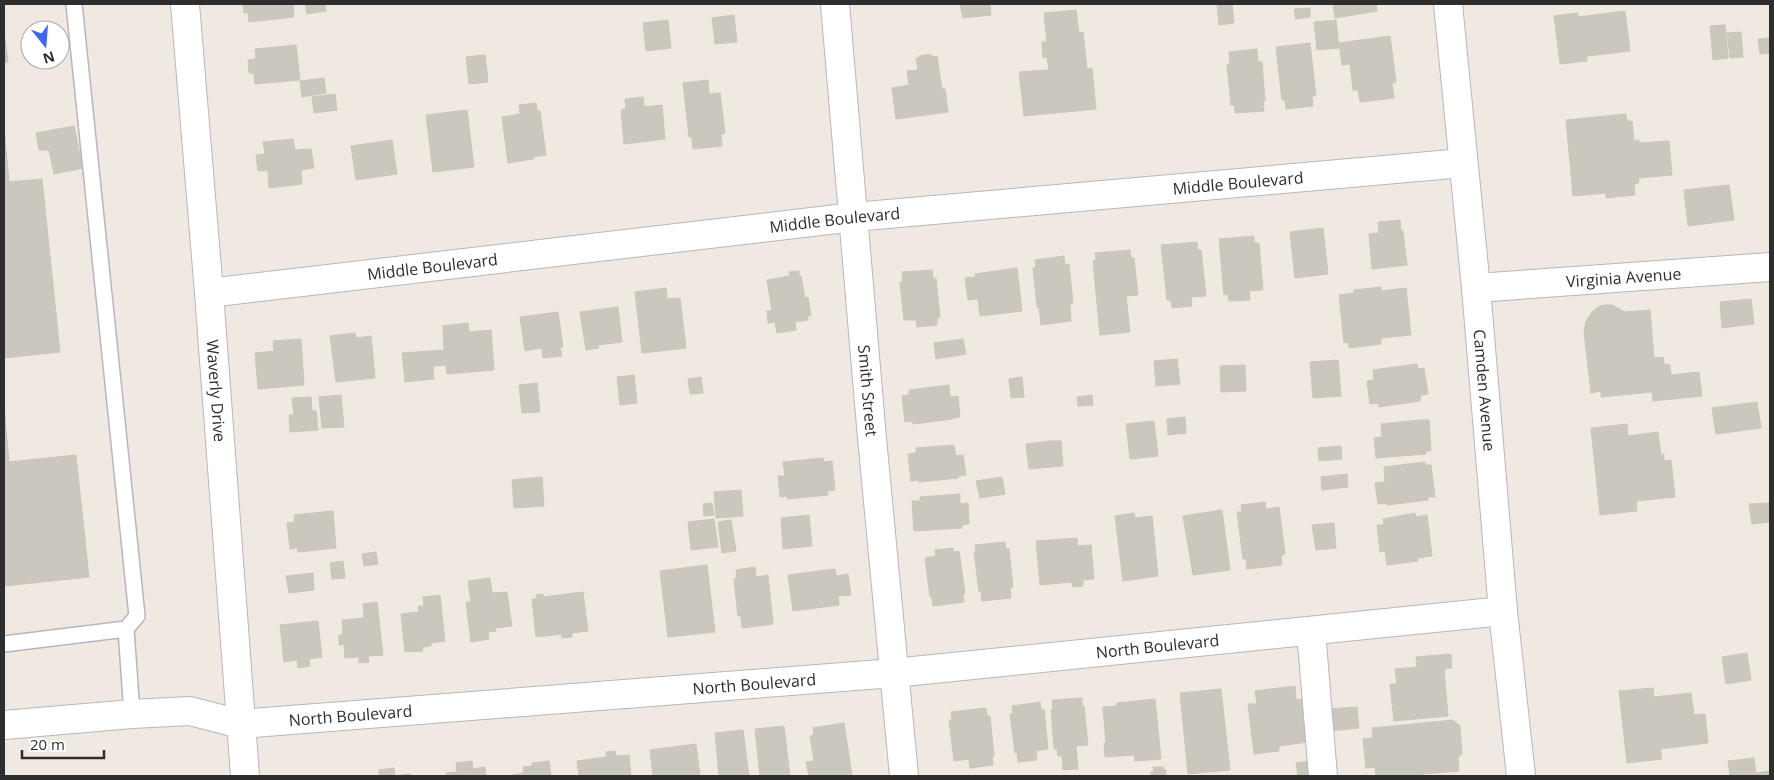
<svg xmlns="http://www.w3.org/2000/svg" width="1774" height="780" viewBox="0 0 1774 780" font-family="'Open Sans',sans-serif">
<rect width="100%" height="100%" fill="#efe9e1"/>
<path fill="#cbc7bf" stroke="#cbc5ba" d="M243 4H293L294 17 249 22 248 12 244 13Z
M305 4H325L326 11 307 14Z
M960 4H990L991 15 963 18Z
M1217 4H1232L1234 23 1219 25Z
M1333 4H1376L1377 11 1335 18Z
M1310 8V17L1296 19 1294 9Z
M1076 10 1079 33 1083 32 1087 69 1092 68 1096 109 1024 116 1019 72 1049 70 1047 57 1043 58 1042 42H1047L1044 13Z
M1625 11 1630 51 1587 56V61L1560 64 1554 16 1578 13V17Z
M734 15 737 42 715 44 712 18Z
M668 20 671 48 646 51 643 23Z
M1336 20 1339 48 1317 50 1314 22Z
M1725 25 1728 58 1713 60 1710 26Z
M1741 32 1743 57 1730 58 1727 33Z
M1390 36 1396 82 1392 83 1394 98 1360 102 1358 90H1353L1350 64 1342 65 1339 43Z
M4 38H5L8 62 4 63Z
M1770 38V53L1760 54 1758 39Z
M1310 43 1316 96H1312L1313 106 1286 109 1285 100H1282L1276 47Z
M296 45 300 80 255 84 254 73H249L248 60 256 59 255 49Z
M1257 49 1258 62H1262L1265 101H1263L1264 111 1235 113 1234 105H1231L1227 64H1230L1229 52Z
M931 54V57L937 56 942 89H945L948 112 896 119 892 88 909 85 907 71 918 70 916 58H919V56Z
M485 55 488 82 469 84 466 57Z
M324 78 326 93 302 97 300 81Z
M708 80 709 94 720 93 725 133 721 134 722 146 693 149 692 137H689L683 83Z
M335 94 337 110 314 113 312 97Z
M643 97 644 107 662 105 665 139 624 144 621 110 626 109 625 99Z
M536 103 537 111H540L546 155 533 157V159L508 163 502 117 520 114 519 105Z
M467 110 474 167 433 172 426 115Z
M1626 114 1627 121H1632L1634 141 1639 140V143L1669 141 1672 175 1638 178 1639 183 1634 184 1635 195 1606 198V193L1573 196 1566 120Z
M74 126 83 168 54 174 49 150H39L36 133Z
M4 128 9 182 42 179 60 352 4 358Z
M293 139 295 150 311 149 314 168 301 170 302 184 269 188 268 170 258 171 256 155 265 154 263 142Z
M392 140 397 174 356 180 351 146Z
M1729 185 1734 220 1688 226 1684 190Z
M1400 220 1401 231H1403L1407 265 1372 269 1369 234 1379 233 1378 222Z
M1323 228 1328 274 1295 278 1290 232Z
M1254 236V243H1259L1263 290 1249 291 1250 300 1229 301 1228 294 1224 295 1219 239Z
M1197 242 1198 250H1201L1206 296 1191 297 1192 306 1172 308 1171 300H1167L1161 245Z
M1130 250 1131 258H1134L1138 295 1126 296 1130 332 1100 335 1093 261H1096L1095 253Z
M1064 256 1065 265 1069 264 1073 303 1070 304 1071 321 1041 325 1039 307H1037L1033 268 1036 267 1035 260Z
M1017 268 1022 311 980 316 978 299 968 300 965 278 976 277 975 274Z
M932 270 933 279 936 278 940 317 937 318V325L917 327 916 320H904L900 282H903L902 272Z
M799 271V276H801L805 298 808 297 811 316H807L808 320 795 322 796 330 777 333 775 322 768 323 767 311H772L767 280 790 276 789 272Z
M1381 287V291L1406 288 1411 335 1381 338V344L1349 348V342L1344 343 1339 295 1354 293V290Z
M666 288 667 299 680 298 686 348 642 353 635 292Z
M1751 299 1754 324 1722 328 1720 302Z
M1606 305H1612L1625 312 1650 310 1654 358 1663 357 1664 364 1670 365 1671 375 1699 372 1702 396 1653 401 1652 392 1601 397V391L1591 393 1584 332 1586 321 1592 312 1600 306Z
M618 307 622 342 598 345 599 348 586 350 580 312Z
M558 312 563 347H560L562 356 543 358 542 348 525 351 520 317Z
M468 323 469 332 491 330 494 370 447 374 446 365 433 366 434 379 405 382 402 353 444 350 443 326Z
M355 333 356 338 371 336 375 378 336 382 330 336Z
M301 339 304 385 258 389 255 353 274 351 273 341Z
M963 339 966 354 936 359 934 343Z
M1177 359 1180 384 1156 386 1154 361Z
M1338 360 1341 396 1313 398 1310 362Z
M1417 364 1418 369 1424 368 1428 394 1421 395 1420 401 1379 407 1378 403 1370 404 1367 381 1374 380 1373 370Z
M1245 365 1246 391 1221 392 1220 366Z
M634 375 637 403 620 405 617 377Z
M701 377 703 393 690 394 688 379Z
M1022 377 1024 397 1011 398 1009 379Z
M537 383 540 412 522 413 519 385Z
M949 385 950 397 958 396 960 417 953 418V419L913 424V421L905 422 902 396 909 395V390Z
M341 395 344 427 322 428 319 397Z
M1092 395 1093 405 1078 406 1077 397Z
M311 397 312 411H316L318 430 290 432 289 415H294L292 398Z
M1757 402 1761 428 1716 434 1712 408Z
M4 406 9 462 76 455 89 577 4 586Z
M1185 417 1186 433 1168 435 1167 419Z
M1420 420H1429L1431 451H1426V454L1376 458 1374 438 1382 437 1381 424Z
M1154 421 1158 456 1130 459 1126 424Z
M1627 424 1628 436 1658 432 1661 455 1664 454V461L1671 460 1675 497 1636 501 1637 511 1600 515 1591 428Z
M1050 441H1061L1063 466 1029 469 1026 444Z
M954 445 956 456 963 455 966 475 958 476V478L919 482V480L911 481 908 454 916 453V448Z
M1341 446 1342 459 1319 461 1318 448Z
M823 458 824 462 832 461 835 490 827 491 828 495 787 499V496L780 497 778 476H785L783 462Z
M1425 462V465H1431L1435 497H1428V500L1387 505V503L1378 504 1375 483 1385 482 1384 467Z
M1347 474 1348 487 1322 490 1321 477Z
M542 477 544 506 514 508 512 480Z
M1002 477 1005 494 980 498 976 481Z
M741 490 743 516 716 518 714 492Z
M960 494V504L968 503 969 524 962 525V528L914 531 912 501H920V497Z
M1265 502 1266 509 1279 507 1285 554 1281 555 1282 565 1247 569 1246 559H1243L1237 512H1242L1241 505Z
M712 503 714 515 704 516 703 504Z
M1770 503V522L1752 524 1749 504Z
M1222 510 1230 570 1193 575 1183 516Z
M333 511 336 548 298 552 297 548 290 549 287 523 295 522 294 515Z
M1134 513 1135 518 1152 516 1158 576 1123 581 1115 516Z
M1415 513 1416 517 1427 515 1432 556 1417 558 1418 561 1387 565 1385 551 1380 552 1377 525H1384L1383 519Z
M809 515 812 546 783 549 781 518Z
M714 519 718 547 691 550 688 522Z
M731 520 736 551 722 553 718 522Z
M1334 523 1336 548 1316 550 1312 525Z
M1077 538 1078 546 1091 545 1094 579 1083 580V586L1073 587 1071 582 1040 585 1036 541Z
M1005 542 1006 549H1009L1013 588H1010L1011 598 982 601 981 591 979 592 974 552H976L975 545Z
M953 548V552L959 551 965 593 963 594 964 602 933 606 932 597H930L925 558 936 556 935 550Z
M376 552 378 564 364 566 362 554Z
M343 561 345 578 332 579 330 563Z
M707 565 715 632 668 637 660 571Z
M755 567 756 577 768 575 773 624 742 628 741 616H738L734 579 737 578 736 570Z
M835 569 836 576 848 574 851 595 838 596 839 605 793 611 788 575Z
M313 573 314 590 289 593 286 576Z
M490 578 492 593 507 592 512 626 495 628 496 631 488 632 489 639 471 642 466 602H471L468 581Z
M583 592 588 631 572 633V637L562 638V634L536 637 532 599H537L536 595 543 594V597Z
M440 595 445 641 431 643V646L422 647 423 651 405 652 401 614 419 612 418 606H424L423 597Z
M377 602 383 655 368 656 369 662 359 663V657L345 658 344 644 339 645V635H343L342 620 364 618 363 604Z
M318 621 322 657 309 659 310 666 298 668 297 660 284 662 280 625Z
M1747 653 1751 680 1726 684 1722 657Z
M1451 654 1452 668 1444 669 1448 716 1394 721 1390 684H1397L1395 669 1417 667 1416 657Z
M1295 686 1296 700 1303 699 1308 742 1279 746V751L1254 754 1248 704H1257L1255 691Z
M1653 688 1654 697 1691 693 1694 715 1705 714 1708 743 1660 749 1662 759 1627 763 1619 691Z
M1221 689 1230 770 1188 774 1180 693Z
M1082 698V706H1084L1088 745 1076 746 1078 769 1063 770 1062 756H1058L1057 749H1054L1051 710H1053L1052 700Z
M1155 699 1161 759 1135 761 1134 755 1105 757 1104 743H1106L1103 707 1117 706V703Z
M1040 702 1041 710 1044 709 1048 749 1036 751 1037 760 1018 762 1017 752 1015 753 1010 714H1013L1012 706Z
M1357 707 1359 728 1330 731 1328 709Z
M986 708 987 716H990L994 756H992L993 765 970 768 969 759 954 761 949 720H952L951 712Z
M1453 720 1460 726 1462 754 1458 757 1459 771 1402 776H1376L1375 767 1366 768 1363 739 1373 738 1372 728Z
M844 723 852 776H809L806 762 814 761 810 736 814 735 813 728Z
M784 726 790 776H760L755 729Z
M743 730 749 776H719L715 733Z
M696 744 700 776H653L650 750Z
M615 751 616 756 629 755 631 776H579L577 761 606 757V752Z
M1754 758 1756 773 1770 771V776H1730L1728 761Z
M472 761 473 769 485 767 486 776H447L446 773 457 772 456 763Z
M549 761 551 776H512V775L524 773 523 767 532 766V763Z
M1311 761 1313 776H1298L1296 763Z
M1153 767H1163V770H1166V776H1151V772H1154Z
M394 768 395 776 410 774V776H379V770Z"/>
<g fill="none" stroke-linecap="round" stroke-linejoin="round">
<defs>
<path id="service" d="M74 4 137 616 126 629 132 714
M4 644 126 629"/>
<g id="minor">
<path id="s1" d="M835 4 872 438 904 776"/>
<path id="s2" d="M1476 288 1770 267"/>
<path id="s3" d="M209 293 854 217 1463 163"/>
<path d="M1311 631 1323 776"/>
<path id="s4" d="M4 725 132 714 190 711 240 724 894 673 1503 611"/>
</g>
<g id="tertiary">
<path id="s5" d="M185 4 209 293 245 776"/>
<path id="s6" d="M1448 4 1476 288 1503 611 1521 776"/>
</g>
</defs>
<use href="#service" stroke="#b4b7c1" stroke-width="18"/>
<use href="#minor" stroke="#b4b7c1" stroke-width="30"/>
<use href="#tertiary" stroke="#b4b7c1" stroke-width="30"/>
<use href="#service" stroke="#fff" stroke-width="15"/>
<use href="#minor" stroke="#fff" stroke-width="28"/>
<use href="#tertiary" stroke="#fff" stroke-width="28"/>
</g>
<g text-anchor="middle" dominant-baseline="central" stroke-width="4.5" stroke-linejoin="round" paint-order="stroke">
<g font-size="16" fill="#2e2e2e" stroke="#fff">
<text stroke="none"><textPath href="#s3" startOffset="1035">Middle Boulevard</textPath></text>
<text stroke="none"><textPath href="#s3" startOffset="630">Middle Boulevard</textPath></text>
<text stroke="none"><textPath href="#s3" startOffset="225">Middle Boulevard</textPath></text>
<text stroke="none"><textPath href="#s2" startOffset="148">Virginia Avenue</textPath></text>
<text stroke="none"><textPath href="#s5" startOffset="388">Waverly Drive</textPath></text>
<text stroke="none"><textPath href="#s1" startOffset="388">Smith Street</textPath></text>
<text stroke="none"><textPath href="#s6" startOffset="388">Camden Avenue</textPath></text>
<text stroke="none"><textPath href="#s4" startOffset="1159">North Boulevard</textPath></text>
<text stroke="none"><textPath href="#s4" startOffset="754">North Boulevard</textPath></text>
<text stroke="none"><textPath href="#s4" startOffset="349">North Boulevard</textPath></text>
</g>
</g>
<rect width="1774" height="780" fill="none" stroke="#2e2e2e" stroke-width="10"/>
<g transform="translate(45 45) rotate(163)"><circle r="24" fill="#ffffff" stroke="#ababab"/>
<path d="M0-4L9 19L0 12L-9 19Z" fill="#4264fb"/>
<text y="-8" font-size="14" font-weight="bold" text-anchor="middle" fill="#2e2e2e">N</text>
</g>
<path d="M22 750v8h82v-8" fill="none" stroke="#2e2e2e" stroke-width="2.5"/>
<text x="30" y="750" font-size="15" fill="#2e2e2e" stroke="#ffffff" stroke-width="4" paint-order="stroke">20 m</text>
</svg>
